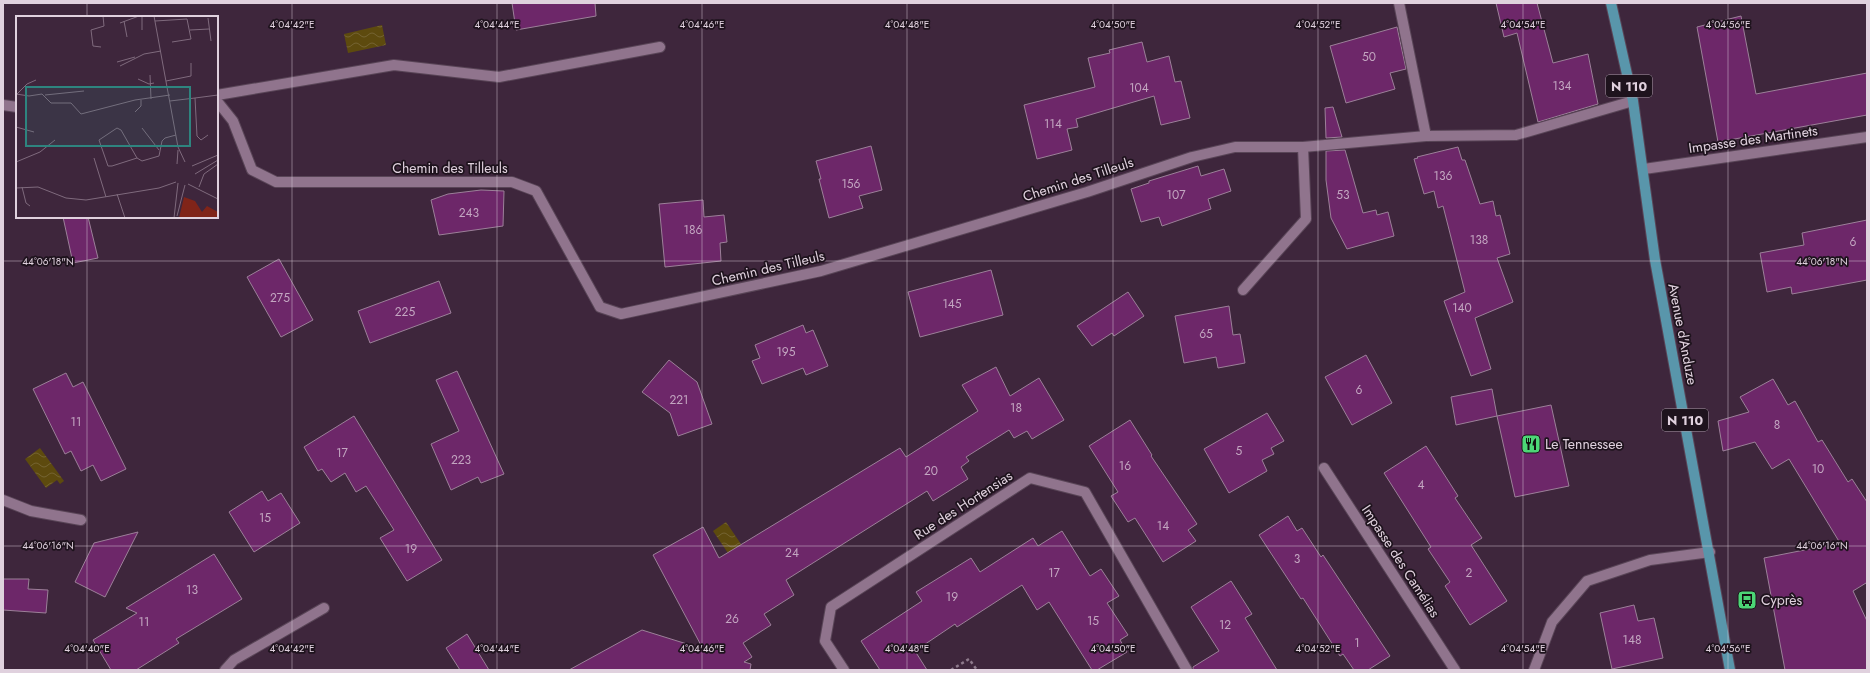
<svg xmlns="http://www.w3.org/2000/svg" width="1870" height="673" viewBox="0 0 1870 673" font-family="Jost,sans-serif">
<defs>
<pattern id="water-waves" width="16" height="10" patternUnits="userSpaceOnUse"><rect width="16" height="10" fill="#5d4a0e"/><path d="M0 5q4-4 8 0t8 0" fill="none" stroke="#746331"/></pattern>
</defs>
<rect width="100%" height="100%" fill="#3e263c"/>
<path fill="url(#water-waves)" d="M382 25 386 45 348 53 344 34Z
M40 448 64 481 60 484 57 480 46 488 25 459Z
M726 522 745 550 732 559 713 531Z"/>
<path fill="#6d2769" stroke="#9c8099" d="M512 3H595L596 16 516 30Z
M1496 3H1537L1553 63 1588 54 1598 104 1538 122 1517 33 1504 37Z
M1741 16 1756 94 1867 73V115L1718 142 1697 27Z
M1397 27 1406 69 1390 73 1395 89 1346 103 1330 46Z
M1142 42 1147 62 1169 56 1175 82 1181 81 1190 118 1161 125 1154 96 1076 119 1078 127 1067 129 1072 150 1037 159 1024 105 1095 87 1088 58 1110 53 1109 50Z
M1333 107 1342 137 1326 138 1325 108Z
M871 146 882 190 859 196 863 208 829 218 819 179H821L816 161Z
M1458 147 1462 160H1465L1480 204 1493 201 1496 216 1500 215 1510 254 1497 258 1513 302 1475 318 1491 369 1471 376 1444 301 1465 292 1443 206 1438 208 1434 191 1424 194 1414 159 1418 158 1417 157Z
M1345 150 1363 213 1376 210 1377 215 1388 212 1394 236 1347 249 1331 218 1326 180V151Z
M1198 166 1201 176 1224 169 1231 191 1208 199 1211 209 1162 226 1159 217 1141 222 1131 189 1149 183V181Z
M481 190 504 191 503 226 439 235 431 200 448 194Z
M703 200 704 217 724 215 727 242 720 243 721 261 665 267 659 204Z
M63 217H88L98 258 73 263Z
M1867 220V280L1792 294 1791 287 1767 292 1760 253 1804 245 1802 233Z
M279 259 313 320 281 337 247 277Z
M991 270 1003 315 920 337 908 292Z
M439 281 451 313 370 343 358 311Z
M1128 292 1144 316 1114 336 1112 333 1092 346 1077 326Z
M1229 306 1233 335 1240 334 1245 363 1218 368 1216 357 1184 363 1175 316Z
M803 325 806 333 813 330 828 366 806 375 803 368 762 384 752 361 760 358 755 345Z
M1366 355 1392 403 1352 425 1325 377Z
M669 360 697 382 712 424 678 436 670 413 642 392Z
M996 367 1010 396 1039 378 1064 420 1032 439 1027 431 1014 438 1009 430 966 457 969 461 961 467 968 479 933 501 927 491 786 580 794 595 764 614 771 625 743 643 752 657 744 662 751 664 750 670H569L642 630 703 649 653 555 703 527 719 558 900 448 906 457 978 411 962 385Z
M457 371 504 474 481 483 478 477 451 490 431 444 459 431 436 380Z
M66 373 73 387 83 382 126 469 101 481 93 465 81 471 71 451 65 454 33 389Z
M1773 379 1788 405 1795 401 1818 442 1822 440 1848 482 1852 479 1867 502V586L1866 583 1853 591 1867 621V670H1785L1764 558 1840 543 1789 459 1772 469 1755 442 1723 451 1718 421 1749 412 1740 397Z
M1492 389 1497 416 1456 425 1451 397Z
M1551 405 1569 486 1515 497 1497 416Z
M1267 413 1284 441 1271 448 1274 454 1262 460 1267 471 1229 493 1204 449Z
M354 416 442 560 407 581 380 538 394 530 366 486 356 492 345 473 331 482 322 469 318 471 304 447Z
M1130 420 1152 455 1151 456 1197 524 1188 530 1196 541 1163 562 1135 518 1128 522 1111 496 1118 492 1089 446Z
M1426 446 1458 496 1455 498 1482 538 1471 545 1507 601 1470 625 1445 586 1450 582 1428 549 1431 547 1384 473Z
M262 491 268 501 281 493 300 523 254 552 229 512Z
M1288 516 1297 531 1302 528 1321 557 1323 555 1390 656 1368 670H1354L1343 654 1340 656 1303 598 1301 599 1259 535Z
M1062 531 1090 576 1101 569 1119 596 1107 603 1128 635 1120 640 1127 652 1097 670H1092L1049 602 1037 610 1022 585 957 627 955 624 915 651 927 670H880L861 641 922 601 916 592 971 558 980 572 1033 538 1038 546Z
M138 532 105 597 75 582 94 543Z
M214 554 242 599 176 639 179 643 136 670H111L93 640 137 613 126 608Z
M3 579H29L28 589 48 590 46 613 3 610Z
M1231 581 1252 614 1245 618 1277 670H1193V667L1219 651 1191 607Z
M1634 605 1638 621 1654 618 1663 658 1612 669 1600 613Z
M467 634 489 670H460L446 648Z"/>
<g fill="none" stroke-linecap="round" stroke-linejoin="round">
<defs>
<path id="service" d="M1243 290 1306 219 1303 147"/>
<path id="minor" d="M1399 3 1426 136
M217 95 394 65 499 77 660 47
M217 101 233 121 252 170 276 182H512L536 191 600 307 621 314 821 271 1087 192 1192 157 1235 147H1303L1426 136 1516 135 1633 101
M3 105 17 107
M1644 169 1867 137
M1324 468 1455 670
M3 500 31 511 81 520
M225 670 234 660 324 608
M844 670 825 641 831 607 1030 478 1085 492 1187 670
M1534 670 1552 622 1587 581 1650 560 1710 552"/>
<path id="primary" d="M1611 3 1633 101 1655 260 1730 670"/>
</defs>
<use href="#service" stroke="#594557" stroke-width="12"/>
<use href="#minor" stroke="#594557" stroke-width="12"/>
<use href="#primary" stroke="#594557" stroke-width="12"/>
<path stroke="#8e7a8c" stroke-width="2.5" stroke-dasharray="3 3" stroke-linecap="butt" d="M951 670 969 659 977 670"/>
<use href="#service" stroke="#90748d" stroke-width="10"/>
<use href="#minor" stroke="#90748d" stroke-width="10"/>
<use href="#primary" stroke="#5996ab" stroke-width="10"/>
</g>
<path fill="none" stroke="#e0d1de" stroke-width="1" stroke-opacity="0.45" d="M87 3V17M292 3V670M497 3V670M702 3V670M907 3V670M1113 3V670M1318 3V670M1523 3V670M1728 3V670M87 217V670M3 261H1867M3 546H1867"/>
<defs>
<symbol id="restaurant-square" viewBox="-11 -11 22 22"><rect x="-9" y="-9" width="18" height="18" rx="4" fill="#4cd676" stroke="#1e131d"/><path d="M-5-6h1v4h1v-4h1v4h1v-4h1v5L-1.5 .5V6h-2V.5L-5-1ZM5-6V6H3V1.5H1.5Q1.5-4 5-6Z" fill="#111"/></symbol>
<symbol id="bus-square" viewBox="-11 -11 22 22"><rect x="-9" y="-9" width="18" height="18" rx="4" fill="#4cd676" stroke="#1e131d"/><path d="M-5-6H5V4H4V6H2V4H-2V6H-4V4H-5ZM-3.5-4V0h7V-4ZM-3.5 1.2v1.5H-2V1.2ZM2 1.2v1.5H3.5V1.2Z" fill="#111"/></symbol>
</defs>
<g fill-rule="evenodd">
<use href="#restaurant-square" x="1520" y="433" width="22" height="22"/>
<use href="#bus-square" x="1736" y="589" width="22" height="22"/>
</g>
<g text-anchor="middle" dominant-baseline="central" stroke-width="3.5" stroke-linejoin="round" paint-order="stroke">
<g font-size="12" fill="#c3a6c1">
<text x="1369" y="57">50</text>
<text x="1562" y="86">134</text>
<text x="1139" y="88">104</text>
<text x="1053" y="124">114</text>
<text x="1443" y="176">136</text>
<text x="851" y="184">156</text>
<text x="1176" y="195">107</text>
<text x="1343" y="195">53</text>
<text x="469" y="213">243</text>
<text x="693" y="230">186</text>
<text x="1479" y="240">138</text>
<text x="1853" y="242">6</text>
<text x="280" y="298">275</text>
<text x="952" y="304">145</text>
<text x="1462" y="308">140</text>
<text x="405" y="312">225</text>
<text x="1206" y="334">65</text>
<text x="786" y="352">195</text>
<text x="1359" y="390">6</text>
<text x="679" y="400">221</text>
<text x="1016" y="408">18</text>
<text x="76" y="422">11</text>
<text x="1777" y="425">8</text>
<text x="1239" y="451">5</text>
<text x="342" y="453">17</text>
<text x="461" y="460">223</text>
<text x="1125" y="466">16</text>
<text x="1818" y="469">10</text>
<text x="931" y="471">20</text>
<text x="1421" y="485">4</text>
<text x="265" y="518">15</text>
<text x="1163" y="526">14</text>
<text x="411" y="549">19</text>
<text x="792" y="553">24</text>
<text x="1297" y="559">3</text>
<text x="1054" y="573">17</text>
<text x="1469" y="573">2</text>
<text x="192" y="590">13</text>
<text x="952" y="597">19</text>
<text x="732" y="619">26</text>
<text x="1093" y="621">15</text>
<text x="144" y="622">11</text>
<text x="1225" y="625">12</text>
<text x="1632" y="640">148</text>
<text x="1357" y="643">1</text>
</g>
<g fill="#1e131d" stroke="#a698a4" stroke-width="1">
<rect x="1606" y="75" width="46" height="22" rx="3"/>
<rect x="1662" y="409" width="46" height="22" rx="3"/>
</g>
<g font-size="13" font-weight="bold" fill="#e0d1de">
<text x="1629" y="86">N 110</text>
<text x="1685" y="420">N 110</text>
</g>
<g font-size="14" fill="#e0d1de" stroke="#1e131d">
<text transform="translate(1753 139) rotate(-8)">Impasse des Martinets</text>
<text x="450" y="168">Chemin des Tilleuls</text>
<text transform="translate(1078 179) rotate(-18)">Chemin des Tilleuls</text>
<text transform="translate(768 268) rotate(-13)">Chemin des Tilleuls</text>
<text transform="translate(1683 334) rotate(79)">Avenue d'Anduze</text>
<text transform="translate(963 505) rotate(-33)">Rue des Hortensias</text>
<text transform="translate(1401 561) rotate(57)">Impasse des Camélias</text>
</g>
<g font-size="14" fill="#e0d1de" stroke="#1e131d" text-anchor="start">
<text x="1545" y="444">Le Tennessee</text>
<text x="1761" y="600">Cyprès</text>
</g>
</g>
<g transform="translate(16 16)">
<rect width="202" height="202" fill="#3e263c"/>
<path d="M168 181 179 185 186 196 191 190 202 196V202H163Z" fill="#802419"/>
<path fill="none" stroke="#7f6a7d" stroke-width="1" d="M138 0 162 131 169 146M192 2 195 25M108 5 111 21M139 5 171 3 175 23 156 26M104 7 123 0M126 14V0M174 14 193 13M85 31 77 30 75 14 88 10 87 0M101 46 119 41M104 50 128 38 145 35M134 59 135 83M122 63 133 68 138 67M150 65 175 60V47M0 78 13 80 26 78 35 87H55L65 98 119 84 154 79M1 78 11 68 20 64M29 79 68 75M179 82 202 79M154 85 179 82 181 120 185 124 192 119M119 96 125 90V84M0 111 18 116M126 112 143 134M78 142 90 181M121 142 105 114 101 112 83 124 92 150H96L121 142 126 145 143 140 146 125 149 122 160 119M0 146 24 136 39 124M161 148 162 134M176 150 202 139M179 158 202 144M172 168 202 183M6 171 10 187 14 190M183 171 188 158 202 148M0 172 22 171 50 182 70 184 143 172 160 166M101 178 109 202M161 200 169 169M158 202 162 167"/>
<path fill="#2e847f" fill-opacity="0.15" stroke="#2e847f" stroke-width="2" d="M10 71H174V130H10Z"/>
<rect width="202" height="202" fill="none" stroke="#e0d1de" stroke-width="2"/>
</g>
<g font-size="10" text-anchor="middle" fill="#e0d1de" stroke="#1e131d" stroke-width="3.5" stroke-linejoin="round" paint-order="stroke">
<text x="292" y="28">4°04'42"E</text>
<text x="497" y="28">4°04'44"E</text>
<text x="702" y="28">4°04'46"E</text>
<text x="907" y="28">4°04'48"E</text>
<text x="1113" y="28">4°04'50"E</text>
<text x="1318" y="28">4°04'52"E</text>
<text x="1523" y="28">4°04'54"E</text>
<text x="1728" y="28">4°04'56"E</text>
<text x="48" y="265">44°06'18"N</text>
<text x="1822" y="265">44°06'18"N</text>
<text x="48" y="549">44°06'16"N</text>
<text x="1822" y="549">44°06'16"N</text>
<text x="87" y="652">4°04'40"E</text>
<text x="292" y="652">4°04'42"E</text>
<text x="497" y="652">4°04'44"E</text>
<text x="702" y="652">4°04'46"E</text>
<text x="907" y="652">4°04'48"E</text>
<text x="1113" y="652">4°04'50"E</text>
<text x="1318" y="652">4°04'52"E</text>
<text x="1523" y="652">4°04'54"E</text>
<text x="1728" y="652">4°04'56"E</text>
</g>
<rect width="1870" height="673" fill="none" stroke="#e0d1de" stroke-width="8"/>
</svg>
